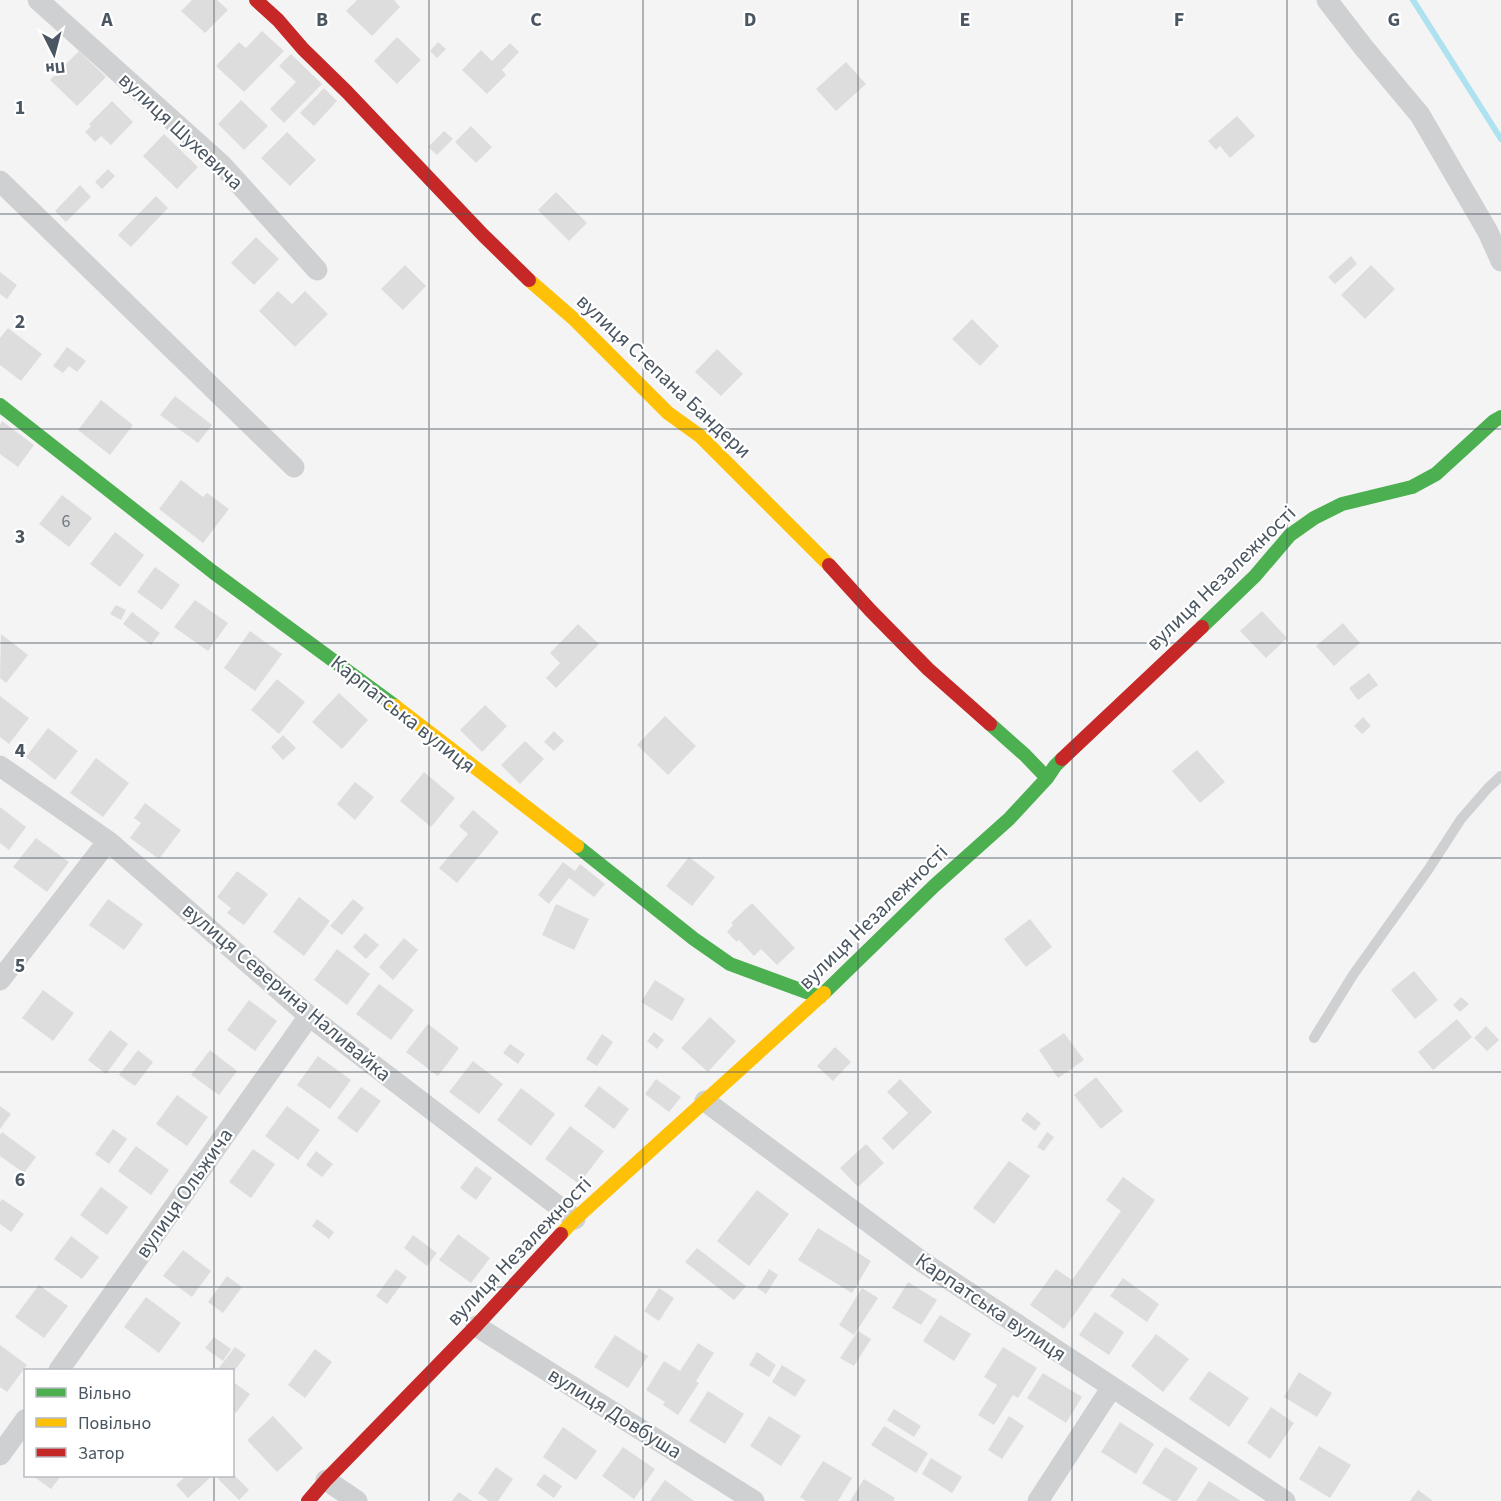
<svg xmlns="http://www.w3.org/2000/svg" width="1501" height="1501" viewBox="0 0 1501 1501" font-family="'Source Sans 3',sans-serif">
<rect width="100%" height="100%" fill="#f4f4f4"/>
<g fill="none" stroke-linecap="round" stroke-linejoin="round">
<path stroke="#aee2f0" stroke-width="6" d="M1413 0 1501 139"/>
</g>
<path fill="#ddddde" d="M192 0H217L228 10 205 33 181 11Z
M357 0H394L400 7 372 36 346 11Z
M262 31 284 51 244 92 216 66 239 42 246 48Z
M397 37 421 60 397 84 374 61Z
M438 42 446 49 437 58 430 51Z
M510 43 519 52 502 70 506 75 487 94 462 70 481 50 492 61Z
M79 51 106 77 77 106 50 80Z
M291 54 322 84 284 123 270 109 296 82 279 66Z
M846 62 866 84 836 111 816 89Z
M324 88 337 101 314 126 300 113Z
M241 100 268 126 244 150 218 124Z
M112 101 133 122 111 145 101 136 95 142 85 132 91 126 89 124Z
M1237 116 1255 136 1230 158 1220 146 1216 150 1208 141Z
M471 126 492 147 476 163 455 142Z
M444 131 453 139 437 155 428 147Z
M287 132 316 160 290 186 261 158Z
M164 134 198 167 177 189 143 156Z
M108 169 115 176 102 189 95 182Z
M80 185 91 197 66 222 55 211Z
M556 192 587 223 569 241 538 210Z
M156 196 168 208 131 247 118 235Z
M256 237 279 259 254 285 231 263Z
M1351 256 1357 264 1335 284 1328 277Z
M405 265 426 286 403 310 381 289Z
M1371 265 1395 289 1365 319 1341 295Z
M0 272 17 285 7 299 0 294Z
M278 291 292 304 305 291 328 314 295 347 259 311Z
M972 319 999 346 980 366 952 339Z
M8 328 42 354 21 381 0 365V338Z
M67 347 86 361 77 372 69 366 63 373 53 366Z
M717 349 743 374 721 396 695 372Z
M175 396 212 425 198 443 160 415Z
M101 400 133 425 110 455 78 430Z
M2 421 34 445 18 467 0 454V425Z
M181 480 203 497 207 493 229 509 203 543 159 509Z
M62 495 92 518 69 547 39 524Z
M115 532 144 555 120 587 90 564Z
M155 567 180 585 162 610 137 592Z
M195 600 228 623 208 651 174 627Z
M116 605 126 610 121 620 110 614Z
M1262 611 1287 638 1266 658 1240 631Z
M132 612 160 633 151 645 123 624Z
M1343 623 1360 643 1334 666 1316 646Z
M578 624 599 644 556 688 546 678 560 663 550 653Z
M250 631 282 654 255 691 224 668Z
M1 634 28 655 6 683 0 678Z
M1369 673 1378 685 1358 700 1349 688Z
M277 679 305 702 279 734 251 710Z
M339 693 368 720 342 749 312 722Z
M0 696 29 718 9 744 0 737Z
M485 705 507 726 482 752 460 730Z
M665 716 696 746 668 775 637 745Z
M1363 717 1371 726 1362 734 1354 726Z
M48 728 78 751 55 780 26 757Z
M554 731 564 741 554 751 544 742Z
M283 735 296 748 283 760 271 747Z
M525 741 544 759 520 784 501 765Z
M1197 750 1225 782 1200 803 1172 771Z
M96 758 129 783 103 817 70 793Z
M424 772 455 798 431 827 400 801Z
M355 782 374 797 355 820 337 804Z
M145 803 181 830 159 859 130 838 141 823 134 818Z
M0 807 26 827 9 850 0 843Z
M473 810 499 832 457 883 439 868 468 834 459 826Z
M36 838 69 862 47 892 13 867Z
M689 857 715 877 692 906 666 886Z
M563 862 575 871 580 864 605 884 594 897 569 878 549 904 538 895Z
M237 871 268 894 244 925 227 913 231 908 217 897Z
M299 897 330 921 304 956 273 932Z
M108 899 143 924 124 950 89 925Z
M353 899 364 908 342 935 330 926Z
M752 903 795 948 777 965 761 949 754 956 739 940 737 942 727 932 733 925 731 923Z
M556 904 589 919 574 950 542 935Z
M1030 919 1052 947 1026 967 1004 939Z
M365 933 379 945 366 959 353 947Z
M404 938 418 950 393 980 379 967Z
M337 949 370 974 347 1005 314 980Z
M1414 971 1438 1000 1415 1019 1391 990Z
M655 980 685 999 672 1021 641 1002Z
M379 984 414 1010 391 1040 356 1014Z
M43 990 74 1013 53 1041 22 1018Z
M1461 997 1469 1004 1460 1012 1453 1005Z
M249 1000 277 1021 255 1051 227 1030Z
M710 1017 736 1041 708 1072 681 1048Z
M1457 1019 1472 1037 1433 1070 1418 1052Z
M428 1024 459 1048 438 1076 406 1052Z
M1486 1026 1499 1040 1487 1051 1474 1038Z
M110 1030 128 1044 106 1074 88 1060Z
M654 1032 664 1040 657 1049 647 1041Z
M1064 1033 1084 1060 1058 1078 1039 1050Z
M602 1034 613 1042 597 1066 586 1059Z
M510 1044 525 1054 518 1064 503 1053Z
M835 1047 851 1062 833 1081 817 1066Z
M138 1050 153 1062 135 1086 119 1075Z
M210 1050 237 1071 219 1095 191 1075Z
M318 1056 351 1080 330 1109 297 1085Z
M473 1061 503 1084 479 1114 449 1092Z
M1096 1077 1123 1111 1101 1129 1074 1095Z
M656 1079 681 1097 669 1112 645 1094Z
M900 1079 932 1112 893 1150 882 1138 908 1113 887 1092Z
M599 1086 629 1109 614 1129 584 1106Z
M361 1087 381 1101 357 1133 337 1118Z
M521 1088 555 1114 531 1146 497 1120Z
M177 1095 208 1117 187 1146 156 1124Z
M0 1106 11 1114 0 1129Z
M287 1106 320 1130 298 1160 265 1136Z
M1027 1112 1041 1123 1035 1131 1021 1120Z
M570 1126 604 1151 579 1184 545 1159Z
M113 1129 127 1139 109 1164 95 1154Z
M2 1132 36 1157 24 1173 0 1156V1135Z
M1047 1132 1054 1137 1044 1151 1037 1147Z
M866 1144 884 1163 858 1187 840 1168Z
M136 1146 169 1170 151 1195 118 1171Z
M253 1149 275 1164 251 1198 229 1182Z
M316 1151 333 1164 322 1177 306 1165Z
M1009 1161 1030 1176 994 1224 973 1208Z
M476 1166 492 1178 476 1200 460 1188Z
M1123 1177 1155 1200 1064 1329 1030 1305 1056 1269 1072 1280 1121 1211 1106 1200Z
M101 1187 128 1207 107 1235 80 1215Z
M757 1190 789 1214 749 1266 717 1241Z
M2 1199 24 1214 11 1232 0 1224V1202Z
M317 1219 334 1232 329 1239 312 1226Z
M818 1228 871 1261 852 1293 798 1260Z
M458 1234 490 1258 471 1283 439 1260Z
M413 1235 437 1253 427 1266 404 1248Z
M71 1236 99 1257 82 1279 54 1259Z
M697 1248 746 1286 734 1300 685 1262Z
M183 1250 211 1271 192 1297 163 1276Z
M396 1269 407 1277 387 1304 376 1296Z
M769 1269 778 1275 766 1294 757 1288Z
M227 1276 242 1287 223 1313 208 1302Z
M1123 1278 1159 1304 1147 1322 1110 1296Z
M908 1282 937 1300 921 1325 892 1308Z
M39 1285 68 1306 44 1338 15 1317Z
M659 1288 674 1298 659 1321 644 1311Z
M862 1288 878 1298 854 1335 839 1325Z
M146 1297 181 1323 159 1353 124 1327Z
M1095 1312 1124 1332 1109 1355 1079 1335Z
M940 1315 971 1334 954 1361 923 1341Z
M858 1331 871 1339 854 1366 840 1358Z
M1156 1334 1189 1359 1163 1392 1131 1366Z
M615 1335 648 1356 628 1388 594 1367Z
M214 1337 231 1349 223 1361 205 1348Z
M698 1343 714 1353 696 1381 699 1383 678 1415 663 1405 665 1402 646 1390 664 1361 680 1371Z
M0 1345 27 1365 7 1392 0 1387Z
M235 1347 246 1355 232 1374V1370H220L218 1369Z
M1003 1347 1037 1368 1018 1398 1013 1395 994 1425 978 1415 997 1385 984 1377Z
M315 1349 332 1362 305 1398 288 1385Z
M757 1352 776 1365 769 1377 749 1365Z
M782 1365 806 1380 795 1397 772 1382Z
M1209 1371 1249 1398 1229 1427 1189 1399Z
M1299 1372 1332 1393 1317 1417 1284 1397Z
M1043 1373 1082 1397 1066 1423 1027 1398Z
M232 1381 250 1394 236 1413 232 1410Z
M708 1391 744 1414 725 1444 689 1421Z
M1271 1407 1294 1423 1270 1459 1247 1443Z
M894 1409 921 1426 914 1437 887 1420Z
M273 1416 303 1448 277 1472 247 1440Z
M769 1416 801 1436 781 1466 750 1446Z
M1009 1416 1024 1426 1002 1459 988 1450Z
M1120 1422 1154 1444 1136 1474 1101 1452Z
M884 1426 928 1453 916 1473 871 1445Z
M563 1427 597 1451 576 1480 543 1457Z
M1319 1446 1351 1465 1330 1498 1299 1479Z
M623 1447 655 1469 634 1499 602 1476Z
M1165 1447 1198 1468 1177 1501H1172L1142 1483Z
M931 1458 962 1477 952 1493 922 1474Z
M823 1461 852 1478 838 1501H806L800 1497Z
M496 1467 513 1479 498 1501H489L478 1493Z
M232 1473 249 1490 239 1500 218 1479 222 1476H232Z
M544 1474 562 1486 554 1498 536 1485Z
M33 1476H61L51 1489Z
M186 1476H212L188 1498 176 1485Z
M864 1479 895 1498 893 1501H850Z
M665 1480 694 1501H650Z
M1209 1481 1241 1501H1196Z
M1418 1490 1433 1501H1410Z
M459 1492 472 1501H452Z"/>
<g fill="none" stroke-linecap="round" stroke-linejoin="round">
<path stroke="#ced0d2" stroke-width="10" d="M1314 1038 1353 975 1428 870 1461 819 1488 788 1501 776"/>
<path stroke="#ced0d2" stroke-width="21" d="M38 0 222 165 317 270
M1327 0 1364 48 1420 115 1488 232 1501 261
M0 181 294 467
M0 766 108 841 309 1016 575 1219
M0 980 108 841
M705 1101 921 1261 1285 1501
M476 1326 754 1501
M59 1370 309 1016
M0 1455 26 1419
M326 1480 357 1501
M1038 1501 1112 1387"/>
<path stroke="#4caf50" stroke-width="14" d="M0 405 213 572 395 706
M1202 627 1255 576 1290 535 1314 518 1342 504 1412 487 1436 474 1494 421 1501 417
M990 724 1025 755 1047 778
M577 846 694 939 730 964 820 997
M824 993 934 886 1009 819 1047 778 1055 766 1062 759"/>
<path stroke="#ffc107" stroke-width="14" d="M529 280 575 320 668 413 700 436 829 565
M395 706 577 846
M561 1234 575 1219 824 993"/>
<path stroke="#c62828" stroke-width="14" d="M256 0 278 20 303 49 347 92 483 235 529 280
M829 565 870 610 928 669 990 724
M1062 759 1202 627
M308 1501 326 1480 476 1326 561 1234"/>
</g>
<path fill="none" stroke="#4a5661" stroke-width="1.5" stroke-opacity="0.55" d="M214 0V1370M429 0V1501M643 0V1501M858 0V1501M1072 0V1501M1287 0V1501M0 214H1501M0 429H1501M0 643H1501M0 858H1501M0 1072H1501M0 1287H1501M214 1476V1501"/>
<g text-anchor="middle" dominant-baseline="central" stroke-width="4.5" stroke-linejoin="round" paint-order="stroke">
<g font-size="18" fill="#707881">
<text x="66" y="521">6</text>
</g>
<g font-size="21" fill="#4a5661" stroke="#fff">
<text transform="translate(181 131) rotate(43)">вулиця Шухевича</text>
<text transform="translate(664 376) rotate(43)">вулиця Степана Бандери</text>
<text transform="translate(1221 578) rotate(-44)">вулиця Незалежності</text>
<text transform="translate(403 714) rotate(38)">Карпатська вулиця</text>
<text transform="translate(873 917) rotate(-44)">вулиця Незалежності</text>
<text transform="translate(287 992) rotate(40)">вулиця Северина Наливайка</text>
<text transform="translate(184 1193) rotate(-55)">вулиця Ольжича</text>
<text transform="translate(519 1251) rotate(-46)">вулиця Незалежності</text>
<text transform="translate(991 1307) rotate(34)">Карпатська вулиця</text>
<text transform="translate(615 1413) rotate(32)">вулиця Довбуша</text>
</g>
</g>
<g font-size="20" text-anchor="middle" font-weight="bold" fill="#4a5661" stroke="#fff" stroke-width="4.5" stroke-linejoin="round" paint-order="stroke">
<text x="107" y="26">A</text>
<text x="322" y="26">B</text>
<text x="536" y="26">C</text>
<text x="750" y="26">D</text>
<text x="965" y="26">E</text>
<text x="1179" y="26">F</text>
<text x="1394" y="26">G</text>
<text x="20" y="114">1</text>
<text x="20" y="328">2</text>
<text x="20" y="543">3</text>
<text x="20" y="757">4</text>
<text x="20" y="972">5</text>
<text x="20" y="1186">6</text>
</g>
<rect x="24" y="1369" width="210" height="108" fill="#ffffff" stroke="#b7bbc0" stroke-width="1.5"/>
<rect x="36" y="1388" width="30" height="9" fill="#4caf50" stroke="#b7bbc0" stroke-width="1.5"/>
<text x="78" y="1399" font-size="18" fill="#4a5661">Вільно</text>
<rect x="36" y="1418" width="30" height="9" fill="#ffc107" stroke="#b7bbc0" stroke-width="1.5"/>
<text x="78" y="1429" font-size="18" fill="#4a5661">Повільно</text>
<rect x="36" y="1448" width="30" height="9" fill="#c62828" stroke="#b7bbc0" stroke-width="1.5"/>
<text x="78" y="1459" font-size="18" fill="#4a5661">Затор</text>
<g transform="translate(54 54) rotate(174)" stroke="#ffffff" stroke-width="4.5" paint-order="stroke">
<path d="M0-4.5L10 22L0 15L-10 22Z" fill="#4a5661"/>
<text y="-9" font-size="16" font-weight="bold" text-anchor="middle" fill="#4a5661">Пн</text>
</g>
</svg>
